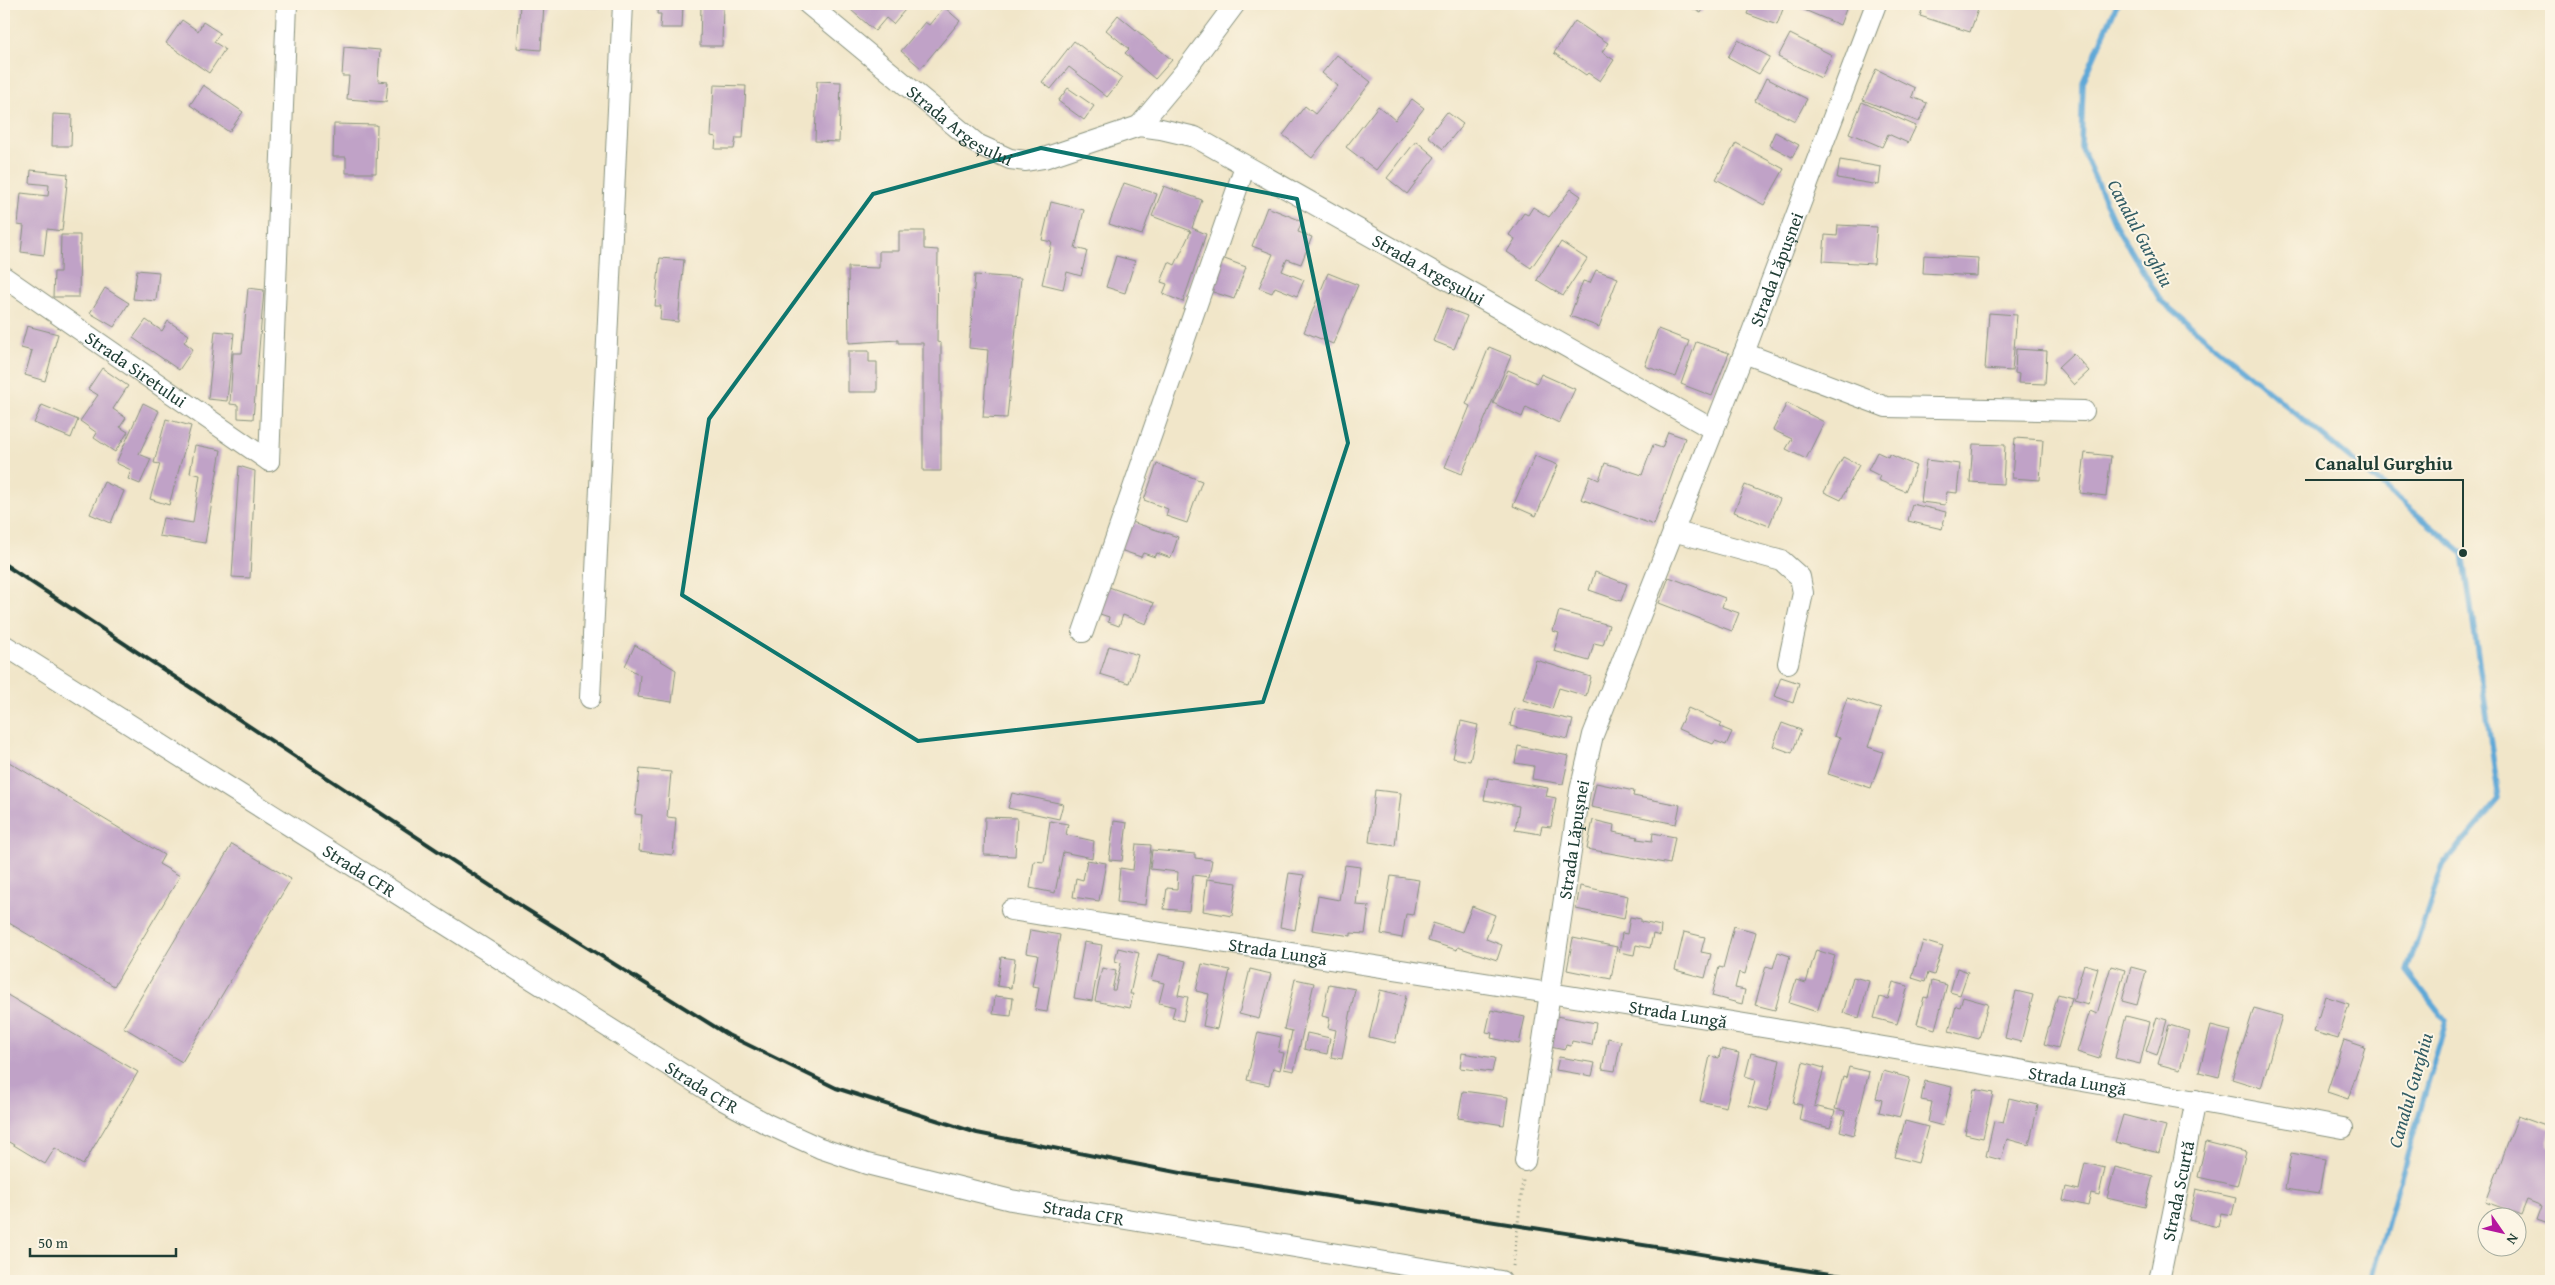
<svg xmlns="http://www.w3.org/2000/svg" width="2555" height="1285" viewBox="0 0 2555 1285" font-family="'Gentium Book Plus',serif">
<rect width="100%" height="100%" fill="#fcf5e5"/>
<filter id="ink" filterUnits="userSpaceOnUse"><feTurbulence type="fractalNoise" baseFrequency=".02" numOctaves="2"/><feDisplacementMap in="SourceGraphic" scale="10" xChannelSelector="R" yChannelSelector="G"/><feConvolveMatrix kernelMatrix="1 2 1 2 8 2 1 2 1" color-interpolation-filters="sRGB"/></filter>
<filter id="wash" filterUnits="userSpaceOnUse"><feTurbulence type="fractalNoise" baseFrequency=".0096" numOctaves="4" result="noise"/><feDisplacementMap in="SourceGraphic" scale="20" xChannelSelector="R" yChannelSelector="G"/><feGaussianBlur stdDeviation="1.12" result="paint"/><feColorMatrix in="noise" values="0 0 0 0 0 0 0 0 0 0 0 0 0 0 0 0 0 1.4 0 .05"/><feComposite in="paint" operator="in"/></filter>
<g filter="url(#wash)">
<rect width="100%" height="100%" fill="#f1e6c9"/>
<g fill="none" stroke-linecap="round" stroke-linejoin="round">
<path stroke="#5fa8d7" stroke-width="5.5" d="M2117 4 2083 82 2081 147 2116 226 2161 301 2463 553 2499 799 2443 865 2407 971 2446 1021 2371 1281"/>
</g>
<g id="blocks">
<path fill="#c0a2c7" d="M520 4H544L541 50 517 48Z
M588 4H601L600 8 587 7Z
M658 4H683L682 28H660L661 14H657Z
M701 4H723L722 46H700Z
M857 4H910L893 24 886 18 875 31 851 10Z
M1684 4H1706L1701 13Z
M1751 4H1774L1783 9 1777 25 1747 14Z
M1796 4H1848L1840 25 1795 6Z
M1924 4H1980L1970 32 1920 16Z
M944 7 960 21 921 68 901 51 925 22 929 25Z
M1118 15 1172 60 1155 79 1125 53 1129 49 1106 30Z
M182 20 198 31 203 22 220 33 214 42 225 49 209 73 166 43Z
M1575 21 1608 43 1602 52 1614 60 1600 81 1588 73 1586 75 1554 53Z
M1790 34 1832 55 1821 78 1778 57Z
M1738 40 1770 57 1759 74 1728 57Z
M1074 41 1122 78 1107 97 1069 67 1051 89 1042 82Z
M344 47 380 50 378 81 388 82 386 102 347 99 349 76H342Z
M1337 55 1371 82 1312 158 1283 135 1305 106 1315 114 1338 86 1322 73Z
M1876 69 1915 88 1912 97 1927 103 1919 122 1863 100Z
M1766 78 1807 99 1795 121 1755 101Z
M817 81 841 82 839 142 815 141Z
M203 85 243 112 229 132 190 105Z
M714 85 746 86 743 138H736L734 149H715L716 137 711 136Z
M1068 88 1094 106 1084 120 1058 101Z
M1412 99 1424 108 1376 170 1346 147 1378 106 1395 120Z
M1862 102 1916 126 1908 143 1888 134 1882 147 1849 133Z
M1447 112 1463 124 1443 149 1428 136Z
M53 114 72 115 71 146H52Z
M334 124 377 125 376 173H346V157H333Z
M1775 132 1799 145 1792 157 1769 145Z
M1416 141 1435 157 1407 194 1387 178Z
M1736 143 1784 169 1764 205 1716 179Z
M1840 160 1881 167 1879 185 1837 178Z
M31 170 68 174 62 231 47 229 44 255 21 252 24 226 18 225 21 193 48 196 49 185 30 183Z
M1124 183 1157 194 1142 235 1109 224Z
M1164 186 1202 200 1192 228 1206 234 1183 302 1163 294 1167 284 1161 282 1169 262 1175 265 1191 231 1152 216Z
M1571 189 1581 196 1531 268 1507 252 1515 239 1509 235 1524 213 1528 215 1533 207 1549 217Z
M1051 202 1084 210 1075 248 1087 251 1081 276 1067 272 1063 289 1042 284 1052 242 1042 240Z
M1267 207 1302 221 1298 232 1312 237 1301 264 1287 259 1282 271 1304 280 1297 296 1275 287 1272 293 1259 288 1273 254 1252 246Z
M1838 225 1877 227 1874 264 1823 261 1825 235 1837 236Z
M899 231H924V249L938 250 937 342 941 343V471H923V343H898V340L849 343 848 267 879 268V251H899Z
M61 235H80L79 297H53L54 272H60Z
M1561 242 1587 259 1563 296 1537 280Z
M1924 255 1978 258 1977 276 1923 273Z
M1116 256 1135 261 1125 293 1106 287Z
M660 258 684 260 678 322 660 320 661 306H655Z
M1222 258 1246 267 1234 299 1210 291Z
M137 270 159 272 156 301 133 299Z
M1596 270 1618 278 1599 327 1570 316 1583 281 1590 283Z
M1328 273 1358 285 1333 344 1304 332Z
M975 275 1021 278 1007 418 983 417 988 350 969 348Z
M105 288 129 303 114 327 90 313Z
M248 288 264 290 253 419 238 418V405L230 404 233 353H242Z
M1446 308 1467 316 1454 349 1433 341Z
M1989 313 2017 315 2012 371 1985 369Z
M146 320 162 331 168 321 189 335 184 342 193 349 179 370 133 338Z
M27 326 58 334 45 381 25 375 32 351 21 348Z
M1658 329 1689 341 1676 377 1645 366Z
M215 331 234 333 227 401 208 399Z
M1696 342 1729 353 1712 396 1681 384Z
M1489 347 1511 356 1462 474 1445 467 1470 406 1466 404Z
M2016 349 2047 351 2045 384 2018 383 2019 374 2015 373Z
M848 351H869V362H877V392H848Z
M2073 353 2089 371 2074 385 2058 367Z
M102 368 128 386 113 409 126 418 120 427 128 432 115 452 94 438 97 433 80 421 98 395 88 389Z
M1508 370 1537 383 1541 374 1575 389 1559 423 1526 407 1522 417 1493 403Z
M143 403 159 411 139 454 151 459 140 484 128 479 131 470 116 463Z
M1787 403 1824 422 1806 459 1786 449 1792 439 1773 430Z
M42 405 78 420 71 438 34 423Z
M166 419 191 426 169 505 150 499 160 464 154 463Z
M1668 432 1685 438 1654 525 1581 499 1590 476 1599 480 1605 463 1642 475 1653 445 1662 448Z
M2015 438 2043 440 2040 480 2012 478Z
M1973 444 2005 445 2003 484 1970 482Z
M195 445 221 450 205 543 159 536 163 518 193 523 200 475 190 473Z
M1877 452 1888 457 1889 454 1916 466 1905 491 1878 480 1880 476 1868 470Z
M2085 453 2111 456 2106 496 2080 493Z
M1535 456 1558 465 1536 516 1513 506Z
M1843 457 1859 465 1841 500 1824 492Z
M1926 460 1960 464 1957 493 1947 492 1945 505 1921 502Z
M1157 464 1202 481 1187 523 1166 516 1168 509 1144 500Z
M239 466 255 471 250 578 232 577Z
M104 482 124 491 111 523 90 514Z
M1745 485 1780 499 1769 526 1734 512Z
M1912 504 1946 512 1942 529 1908 521Z
M1129 521 1178 537 1171 558 1157 553 1155 557 1143 553 1141 557 1120 550Z
M1595 572 1627 584 1621 601 1589 590Z
M1669 577 1725 598 1722 607 1739 613 1732 631 1659 603Z
M1106 586 1154 603 1146 624 1123 615 1119 626 1108 622 1109 617 1097 613Z
M1559 611 1609 625 1603 645 1594 643 1589 661 1554 651 1559 633 1553 631Z
M635 645 676 670 672 702 638 697 640 675 625 666Z
M1109 646 1138 655 1129 683 1100 674Z
M1536 660 1591 677 1586 696 1559 688 1552 709 1523 700Z
M1781 677 1799 683 1793 703 1774 696Z
M1847 698 1881 709 1868 747 1883 752 1871 788 1828 774 1840 738 1834 736Z
M1514 708 1573 720 1568 739 1510 726Z
M1688 708 1722 723 1720 727 1732 732 1726 745 1715 741 1713 744 1678 729Z
M1461 721 1478 725 1470 761 1453 758Z
M1782 723 1801 730 1792 753 1773 746Z
M1518 746 1569 756 1563 784 1532 779 1534 766 1515 763Z
M4 759 164 855 159 864 180 876 114 986 4 920Z
M640 769 671 772 667 817 676 818 673 855 639 851 642 815 635 814Z
M1488 778 1548 788 1546 796 1556 798 1551 827 1542 826 1540 834 1515 830 1519 806 1484 800Z
M1596 783 1634 791 1633 796 1680 805 1676 824 1591 807Z
M1375 790 1401 793 1395 846 1369 842Z
M1012 793 1063 804 1059 819 1008 808Z
M985 817 1017 818 1015 856 984 855Z
M1593 820 1614 825 1613 832 1638 837 1637 839 1652 841 1653 833 1675 837 1670 864 1587 849Z
M1050 821 1068 824 1066 835 1094 841 1092 858 1063 852 1055 893 1030 888 1034 861 1044 862Z
M1114 821 1127 823 1122 861 1109 860Z
M232 844 291 879 182 1062 123 1027Z
M1136 844 1151 845 1145 905 1117 902 1120 868 1133 870Z
M1152 850 1195 854V858L1212 860 1209 877 1193 875 1189 911 1164 909 1167 888 1177 889 1178 872 1150 869Z
M1087 860 1106 863 1099 901 1073 897 1076 878 1083 880Z
M1345 865 1360 867 1356 905 1369 906 1365 934 1351 933V936L1312 930 1318 896 1339 900Z
M1289 873 1304 875 1295 930 1280 927Z
M1391 876 1419 880 1413 915 1406 914 1402 938 1381 934Z
M1207 879 1237 883 1232 916 1203 911Z
M1580 886 1628 896 1624 919 1576 909Z
M1472 906 1495 915 1486 939 1502 945 1497 960 1458 947 1457 950 1428 941 1433 923 1462 932Z
M1630 917 1641 919V922L1661 926 1660 936 1653 934 1650 948 1636 945 1634 955 1619 952 1622 933 1627 934Z
M1734 926 1756 932 1745 974 1739 972 1735 988 1745 990 1742 1004 1712 996 1719 967 1723 968Z
M1030 930 1060 935 1047 1012 1035 1010 1039 987 1032 986 1038 955 1026 953Z
M1684 932 1705 937 1701 952 1711 954 1705 978 1675 970Z
M1573 938 1617 947 1611 979 1567 970Z
M1923 941 1943 947 1934 975 1928 973 1925 982 1912 978Z
M1084 942 1102 945 1092 1001 1074 998Z
M1118 948 1139 953 1130 994H1133L1130 1008 1095 1001 1102 968 1116 971 1112 990H1115L1121 963 1115 961Z
M1816 950 1835 956 1817 1012 1789 1003 1796 980 1806 983Z
M1778 952 1790 956 1775 1010 1755 1005 1766 966 1773 968Z
M1158 954 1186 961 1178 995 1188 997 1183 1021 1172 1018 1175 1007 1159 1003 1164 983 1151 980Z
M1001 957 1015 959 1011 988 997 986Z
M1202 964 1230 970 1217 1029 1203 1026 1209 994 1196 991Z
M2084 964 2098 968 2088 1005 2073 1001Z
M2111 966 2125 970 2099 1059 2077 1052 2090 1011 2097 1014Z
M2131 967 2146 971 2137 1005 2122 1001Z
M1957 968 1968 972 1960 995 1950 992Z
M1250 969 1271 974 1259 1019 1239 1014Z
M1853 977 1869 981 1859 1018 1843 1013Z
M1295 979 1314 983 1294 1071 1284 1069 1292 1031 1284 1029Z
M1932 981 1947 985 1935 1029 1917 1024 1924 997 1928 998Z
M1893 982 1908 986 1897 1024 1874 1018 1880 997 1888 999Z
M1329 984 1355 989 1342 1059 1331 1057 1336 1030 1328 1028 1330 1018 1322 1016Z
M1380 990 1406 996 1395 1043 1369 1037Z
M2016 991 2033 995 2021 1042 2005 1038Z
M4 993 138 1072 83 1165 55 1148 45 1164 4 1139Z
M2058 994 2072 998 2058 1048 2044 1044Z
M995 996 1013 998 1011 1016 993 1014Z
M2325 996 2349 1004 2338 1039 2314 1032Z
M1963 997 1988 1004 1979 1039 1949 1031 1956 1006 1960 1007Z
M2254 1008 2282 1016 2261 1088 2232 1079Z
M1491 1010 1525 1017 1519 1044 1491 1038 1492 1033 1486 1032Z
M1556 1016 1596 1023 1592 1045 1572 1041 1571 1046 1566 1045 1565 1050 1550 1047Z
M2126 1016 2150 1022 2140 1064 2115 1058Z
M2157 1017 2167 1020 2157 1055 2146 1051Z
M2169 1025 2190 1031 2180 1070 2158 1064Z
M2211 1026 2231 1031 2219 1077 2199 1072Z
M1258 1032 1281 1037 1278 1052 1284 1053 1280 1070 1273 1068 1269 1085 1247 1080Z
M1307 1033 1330 1038 1327 1054 1304 1049Z
M1608 1038 1621 1041 1615 1071 1602 1069Z
M2344 1040 2365 1047 2348 1099 2327 1092Z
M1721 1049 1739 1053 1726 1107 1700 1101 1710 1056 1719 1058Z
M1462 1053 1495 1058 1492 1072 1460 1068Z
M1751 1053 1780 1060 1768 1111 1749 1106 1755 1080 1745 1077Z
M1559 1057 1595 1063 1592 1076 1556 1070Z
M1803 1062 1824 1068 1814 1106 1835 1111 1830 1128 1799 1120 1802 1105 1793 1103Z
M1849 1067 1869 1072 1854 1135 1840 1131 1845 1111 1835 1109 1843 1077 1846 1078Z
M1883 1071 1910 1078 1900 1117 1879 1112 1882 1100 1876 1098Z
M1925 1081 1952 1087 1943 1126 1928 1122 1932 1102 1921 1100Z
M1974 1089 1993 1093 1983 1138 1965 1134Z
M1463 1091 1508 1097 1504 1125 1458 1118Z
M2009 1098 2038 1105 2029 1145 2007 1139 2001 1160 1986 1156 1994 1121 2003 1123Z
M2123 1115 2166 1126 2159 1153 2115 1142Z
M2518 1116 2551 1128 2547 1146 2551 1148V1225L2537 1220 2542 1206 2527 1200 2521 1215 2486 1202Z
M1905 1121 1928 1127 1918 1163 1895 1157Z
M2206 1142 2246 1152 2237 1186 2198 1177Z
M2291 1153 2325 1159 2319 1194 2285 1189Z
M2085 1163 2105 1168 2099 1195 2091 1193 2088 1206 2063 1200 2066 1187 2079 1190Z
M2115 1167 2153 1176 2145 1207 2107 1198Z
M2196 1189 2236 1198 2232 1215 2221 1213 2218 1227 2189 1220Z"/>
</g>
</g>
<g filter="url(#ink)">
<use href="#blocks" fill-opacity="0" stroke="#88927e" stroke-width="1"/>
<g fill="none" stroke-linecap="round" stroke-linejoin="round">
<defs>
<g id="minor">
<path id="s1" d="M808 4 977 144 1010 159 1026 161 1044 158 1139 126 1161 129 1195 137 1714 430"/>
<path d="M1139 126 1185 71 1235 4"/>
<path id="s2" d="M4 277 269 461"/>
<path d="M1744 353 1886 407 2084 411"/>
<path d="M269 461 287 4"/>
<path d="M1673 531 1782 561 1800 577 1803 593 1788 663"/>
<path d="M1083 632 1245 166"/>
<path id="s3" d="M4 645 723 1100 767 1124 820 1148 867 1164 1011 1200 1501 1281"/>
<path d="M590 698 623 4"/>
<path id="s4" d="M1011 910C1455 978 1901 1045 2343 1128"/>
<path id="s5" d="M1525 1161 1580 791 1593 735 1744 353 1876 4"/>
<path id="s6" d="M2159 1281 2196 1100"/>
</g>
</defs>
<use href="#minor" stroke="#88927e" stroke-width="22"/>
<path stroke="#88927e" stroke-width="3" stroke-dasharray="1 4" stroke-linecap="butt" d="M1513 1266 1523 1180"/>
<use href="#minor" stroke="#fff" stroke-width="20"/>
<path stroke="#1f3d34" stroke-width="4" d="M4 564 521 906 728 1035 836 1088 977 1133 1186 1174 1875 1281"/>
</g>
</g>
<path fill="none" stroke="#0f766e" stroke-width="4" stroke-linejoin="round" d="M1041 148 1297 199 1348 443 1263 702 918 741 682 595 709 419 873 194Z"/>
<g text-anchor="middle" dominant-baseline="central" stroke-width="4" stroke-linejoin="round" paint-order="stroke">
<g font-size="18" fill="#1f3d34" stroke="#fcf5e5">
<text stroke="none"><textPath href="#s1" startOffset="195">Strada Argeșului</textPath></text>
<text stroke="none"><textPath href="#s5" startOffset="932">Strada Lăpușnei</textPath></text>
<text stroke="none"><textPath href="#s1" startOffset="716">Strada Argeșului</textPath></text>
<text stroke="none"><textPath href="#s2" startOffset="161">Strada Siretului</textPath></text>
<text stroke="none"><textPath href="#s5" startOffset="325">Strada Lăpușnei</textPath></text>
<text stroke="none"><textPath href="#s3" startOffset="421">Strada CFR</textPath></text>
<text stroke="none"><textPath href="#s4" startOffset="270">Strada Lungă</textPath></text>
<text stroke="none"><textPath href="#s4" startOffset="675">Strada Lungă</textPath></text>
<text stroke="none"><textPath href="#s4" startOffset="1080">Strada Lungă</textPath></text>
<text stroke="none"><textPath href="#s3" startOffset="826">Strada CFR</textPath></text>
<text stroke="none"><textPath href="#s6" startOffset="92">Strada Scurtă</textPath></text>
<text stroke="none"><textPath href="#s3" startOffset="1231">Strada CFR</textPath></text>
</g>
<g font-size="19" font-style="italic" fill="#325d65" stroke="#fcf5e5">
<text transform="translate(2141 233) rotate(62)">Canalul Gurghiu</text>
<text transform="translate(2410 1090) rotate(-74)">Canalul Gurghiu</text>
</g>
</g>
<path fill="none" stroke="#1f3d34" stroke-width="2" d="M2463 553L2463 480H2305"/>
<circle fill="#1f3d34" stroke="#fcf5e5" stroke-width="2" cx="2463" cy="553" r="5"/>
<g font-size="19" text-anchor="middle" font-weight="bold" fill="#1f3d34" stroke="#fcf5e5" stroke-width="4" stroke-linejoin="round" paint-order="stroke">
<text x="2384" y="470">Canalul Gurghiu</text>
</g>
<rect width="2555" height="1285" fill="none" stroke="#fcf5e5" stroke-width="20"/>
<g transform="translate(2502 1232) rotate(124)"><circle r="24" fill="#fcf5e5" stroke="#a4ab9e"/>
<path d="M0-4L9 19L0 12L-9 19Z" fill="#b5179e"/>
<text y="-8" font-size="14" font-weight="bold" text-anchor="middle" fill="#1f3d34">N</text>
</g>
<path d="M30 1248v8h146v-8" fill="none" stroke="#1f3d34" stroke-width="2.5"/>
<text x="38" y="1248" font-size="15" fill="#1f3d34" stroke="#fcf5e5" stroke-width="4" paint-order="stroke">50 m</text>
</svg>
